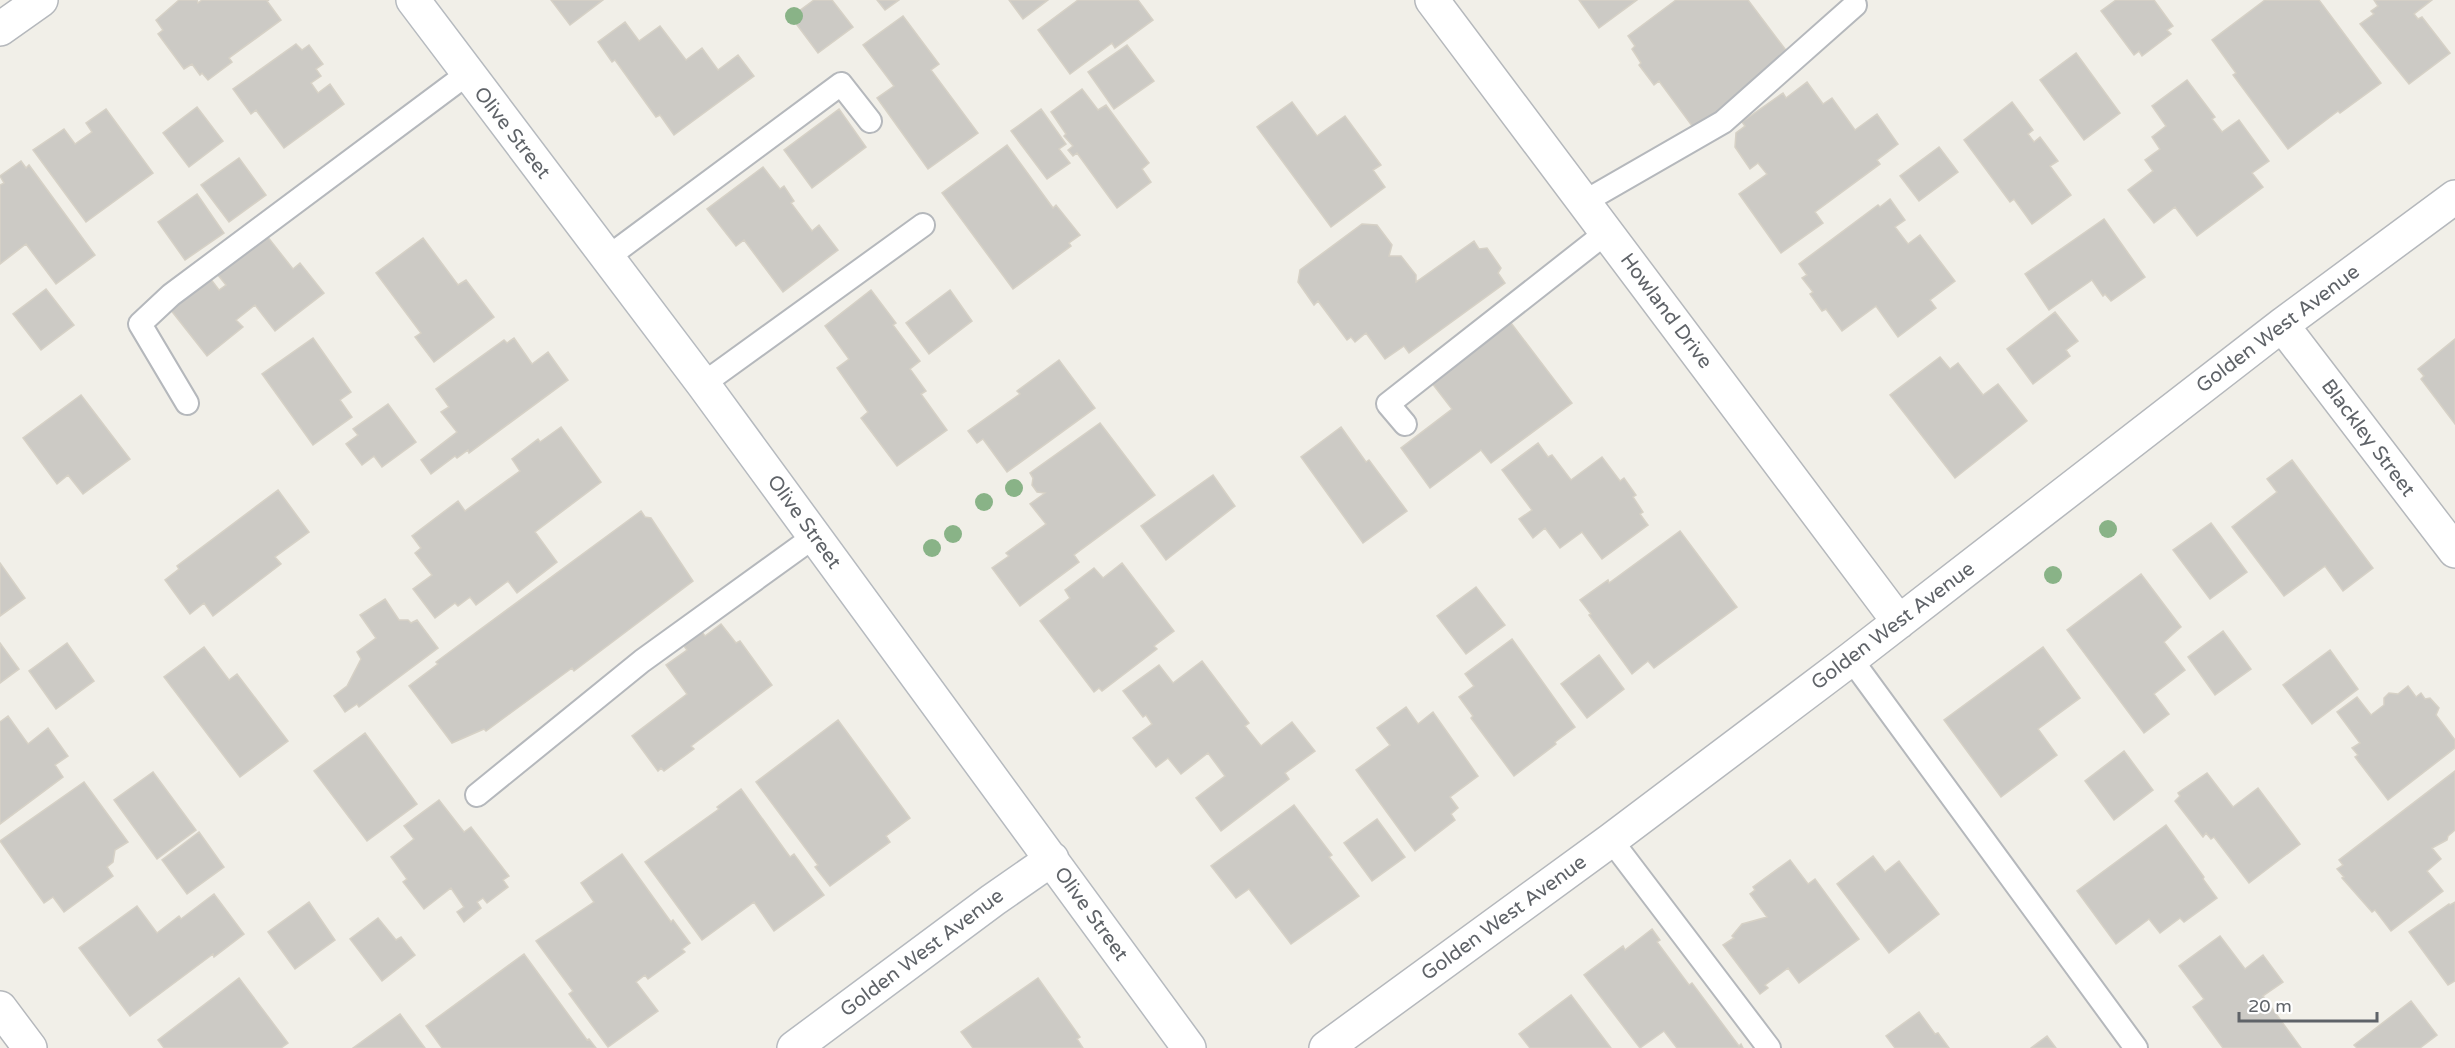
<svg xmlns="http://www.w3.org/2000/svg" width="2455" height="1048" font-family="'Varela Round',sans-serif">
	<style>
		.building { fill: #cccac5; stroke: #d6d1c6; stroke-width: 1.5 }
		.lines { fill: none; stroke-linecap: round; stroke-linejoin: round }
		.lane-casing { stroke: #b5b8bc; stroke-width: 26 }
		.street-casing { stroke: #b5b8bc; stroke-width: 36 }
		.secondary-casing { stroke: #b6babf; stroke-width: 36 }
		.lane { stroke: #fff; stroke-width: 22 }
		.street { stroke: #fff; stroke-width: 33 }
		.secondary { stroke: #fff; stroke-width: 33 }
		.tree { fill: #89b387 }
		.labels { text-anchor: middle; dominant-baseline: central; stroke-width: 4.5; stroke-linejoin: round; paint-order: stroke }
		.street-label { font-size: 20px; fill: #5f6368; stroke: #fff }
	</style>
	<rect width="100%" height="100%" fill="#f1efe8"/>
	<path class="building" d="M 179,0 L 197,0 L 198,3 L 202,0 L 269,0 L 267,1 L 281,20 L 229,58 L 232,62 L 208,80 L 202,73 L 200,75 L 192,64 L 184,69 L 158,34 L 163,30 L 156,20 Z
		M 551,0 L 603,0 L 570,25 Z
		M 814,0 L 832,0 L 853,27 L 818,53 L 791,17 Z
		M 877,0 L 899,0 L 885,10 Z
		M 1009,0 L 1048,0 L 1023,19 Z
		M 1078,0 L 1138,0 L 1153,20 L 1115,48 L 1112,43 L 1070,74 L 1038,30 Z
		M 1579,0 L 1637,0 L 1599,28 Z
		M 1676,0 L 1748,0 L 1788,53 L 1698,134 L 1659,81 L 1654,85 L 1639,65 L 1641,63 L 1632,49 L 1635,46 L 1628,36 Z
		M 2116,0 L 2154,0 L 2173,26 L 2167,30 L 2171,34 L 2142,56 L 2139,51 L 2134,55 L 2101,11 Z
		M 2265,0 L 2319,0 L 2381,83 L 2340,113 L 2338,111 L 2288,149 L 2233,75 L 2236,73 L 2212,40 Z
		M 2374,0 L 2432,0 L 2414,14 L 2418,19 L 2422,17 L 2450,53 L 2409,84 L 2360,24 L 2374,14 L 2371,11 L 2378,6 Z
		M 903,16 L 939,64 L 931,70 L 978,133 L 928,169 L 877,98 L 894,86 L 863,45 Z
		M 625,22 L 639,41 L 660,26 L 686,60 L 702,48 L 718,70 L 738,55 L 754,76 L 674,135 L 660,115 L 656,117 L 615,60 L 612,62 L 598,42 Z
		M 296,44 L 302,50 L 309,45 L 323,64 L 316,69 L 321,76 L 311,83 L 318,93 L 330,84 L 344,104 L 284,148 L 256,110 L 251,114 L 233,89 Z
		M 1127,45 L 1154,81 L 1114,109 L 1088,72 Z
		M 2076,53 L 2120,113 L 2084,140 L 2040,80 Z
		M 2187,80 L 2215,117 L 2212,119 L 2222,132 L 2239,120 L 2269,161 L 2252,173 L 2263,187 L 2197,236 L 2175,207 L 2154,223 L 2128,190 L 2153,171 L 2145,160 L 2160,149 L 2152,137 L 2166,126 L 2152,106 Z
		M 1807,82 L 1823,104 L 1832,98 L 1855,130 L 1877,114 L 1898,144 L 1877,160 L 1880,164 L 1815,212 L 1823,223 L 1781,253 L 1739,194 L 1767,174 L 1758,163 L 1750,169 L 1735,147 L 1736,133 L 1745,126 L 1742,122 L 1783,93 L 1786,98 Z
		M 1082,89 L 1098,110 L 1106,105 L 1149,163 L 1142,169 L 1151,182 L 1117,208 L 1077,153 L 1073,156 L 1068,150 L 1073,146 L 1064,136 L 1066,134 L 1051,112 Z
		M 1292,102 L 1317,136 L 1345,116 L 1381,165 L 1373,170 L 1385,187 L 1331,227 L 1257,127 Z
		M 2012,102 L 2033,130 L 2028,134 L 2034,142 L 2040,137 L 2058,161 L 2050,166 L 2071,195 L 2032,224 L 2014,199 L 2010,202 L 1964,140 Z
		M 197,107 L 223,141 L 189,167 L 163,133 Z
		M 106,109 L 153,173 L 86,222 L 33,150 L 64,129 L 75,144 L 92,132 L 86,123 Z
		M 839,109 L 866,147 L 812,188 L 784,150 Z
		M 1041,109 L 1066,144 L 1059,149 L 1070,163 L 1047,179 L 1011,131 Z
		M 1007,145 L 1053,208 L 1056,205 L 1080,235 L 1069,243 L 1071,246 L 1013,289 L 942,193 Z
		M 1939,147 L 1958,172 L 1919,201 L 1900,176 Z
		M 239,158 L 266,195 L 229,222 L 201,185 Z
		M 21,161 L 26,168 L 29,165 L 95,255 L 56,284 L 26,244 L 0,264 L 0,185 L 4,183 L 0,176 Z
		M 763,167 L 780,189 L 784,186 L 794,201 L 791,203 L 812,231 L 819,225 L 838,250 L 783,292 L 744,240 L 736,246 L 707,209 Z
		M 197,194 L 224,233 L 185,260 L 158,222 Z
		M 1890,199 L 1905,220 L 1895,227 L 1908,244 L 1920,235 L 1955,281 L 1930,300 L 1936,308 L 1898,337 L 1876,306 L 1842,331 L 1826,309 L 1822,311 L 1810,294 L 1813,292 L 1802,278 L 1807,275 L 1799,264 L 1878,205 L 1880,207 Z
		M 2104,219 L 2145,277 L 2111,301 L 2105,294 L 2103,296 L 2092,280 L 2049,310 L 2025,274 Z
		M 1362,224 L 1377,225 L 1392,245 L 1389,256 L 1401,256 L 1416,275 L 1416,282 L 1474,241 L 1479,249 L 1487,248 L 1501,268 L 1498,273 L 1505,283 L 1409,353 L 1404,346 L 1385,359 L 1366,333 L 1355,342 L 1351,337 L 1347,340 L 1318,301 L 1314,305 L 1298,282 L 1300,270 Z
		M 263,231 L 293,269 L 300,263 L 324,293 L 275,331 L 255,305 L 236,320 L 243,327 L 207,356 L 170,309 L 207,274 L 219,290 L 226,285 L 214,270 Z
		M 423,238 L 458,285 L 466,280 L 494,317 L 434,362 L 415,337 L 421,333 L 376,273 Z
		M 46,289 L 74,325 L 41,350 L 13,314 Z
		M 871,290 L 896,323 L 893,325 L 920,361 L 910,369 L 926,391 L 921,394 L 947,430 L 897,466 L 861,418 L 868,412 L 837,368 L 849,359 L 825,326 Z
		M 950,290 L 972,321 L 929,354 L 906,323 Z
		M 2055,312 L 2078,341 L 2066,350 L 2070,356 L 2033,384 L 2007,349 Z
		M 1511,323 L 1572,403 L 1491,463 L 1481,450 L 1430,488 L 1401,448 L 1452,409 L 1431,382 Z
		M 313,338 L 351,392 L 340,400 L 352,417 L 313,445 L 262,374 Z
		M 514,338 L 532,364 L 548,352 L 568,380 L 469,453 L 468,450 L 457,458 L 455,456 L 431,474 L 421,460 L 457,432 L 441,412 L 449,407 L 436,389 L 504,340 L 507,343 Z
		M 2455,339 L 2455,424 L 2421,379 L 2424,376 L 2418,369 Z
		M 1940,357 L 1950,369 L 1958,363 L 1983,395 L 1998,384 L 2027,421 L 1955,478 L 1890,395 Z
		M 1059,360 L 1095,408 L 1007,472 L 983,439 L 977,443 L 968,431 L 1020,394 L 1017,391 Z
		M 81,395 L 130,459 L 83,494 L 68,475 L 57,484 L 23,438 Z
		M 388,404 L 416,442 L 382,467 L 374,456 L 362,465 L 346,444 L 358,435 L 353,429 Z
		M 1100,423 L 1155,495 L 1074,555 L 1079,562 L 1020,606 L 992,568 L 1009,556 L 1006,553 L 1046,524 L 1030,504 L 1045,493 L 1037,492 L 1032,485 L 1033,478 L 1030,473 Z
		M 561,427 L 601,482 L 535,532 L 557,562 L 517,593 L 508,581 L 476,605 L 470,597 L 458,606 L 455,603 L 435,618 L 413,589 L 432,575 L 415,553 L 421,548 L 412,536 L 458,501 L 465,511 L 520,471 L 512,459 L 538,439 L 540,442 Z
		M 1341,427 L 1366,462 L 1369,460 L 1407,511 L 1363,543 L 1301,457 Z
		M 1538,443 L 1548,457 L 1552,455 L 1571,480 L 1602,457 L 1620,481 L 1624,478 L 1636,495 L 1633,497 L 1643,512 L 1640,514 L 1648,525 L 1602,559 L 1582,532 L 1560,548 L 1545,528 L 1533,538 L 1519,519 L 1532,510 L 1502,470 Z
		M 2292,460 L 2373,568 L 2343,591 L 2325,566 L 2284,596 L 2232,527 L 2277,492 L 2267,479 Z
		M 1213,475 L 1235,506 L 1166,560 L 1141,526 Z
		M 278,490 L 309,532 L 275,557 L 281,564 L 213,616 L 204,603 L 190,614 L 165,580 L 179,569 L 177,566 Z
		M 641,511 L 645,517 L 651,518 L 693,581 L 574,671 L 572,668 L 486,731 L 484,729 L 452,743 L 409,686 L 438,664 L 436,662 Z
		M 2211,523 L 2247,572 L 2210,599 L 2173,550 Z
		M 1680,531 L 1737,607 L 1654,668 L 1648,661 L 1632,674 L 1589,615 L 1591,614 L 1580,600 L 1608,580 L 1609,583 Z
		M 0,563 L 25,598 L 0,616 Z
		M 1122,563 L 1174,631 L 1154,646 L 1157,649 L 1102,691 L 1099,688 L 1094,692 L 1040,621 L 1070,598 L 1065,590 L 1094,568 L 1103,578 Z
		M 2141,574 L 2181,627 L 2164,642 L 2185,670 L 2154,694 L 2169,714 L 2144,733 L 2067,630 Z
		M 1476,587 L 1505,625 L 1466,654 L 1437,616 Z
		M 385,599 L 399,620 L 408,620 L 411,623 L 417,620 L 438,648 L 359,707 L 357,704 L 345,712 L 334,696 L 347,686 L 361,659 L 357,652 L 376,638 L 360,615 Z
		M 721,624 L 736,643 L 740,641 L 772,685 L 691,746 L 694,749 L 664,771 L 661,768 L 658,771 L 632,736 L 687,694 L 666,665 L 687,650 L 681,642 L 699,628 L 705,636 Z
		M 2223,631 L 2251,669 L 2215,695 L 2188,657 Z
		M 1512,639 L 1575,727 L 1555,742 L 1556,744 L 1514,776 L 1471,718 L 1473,716 L 1459,697 L 1474,686 L 1465,674 Z
		M 0,643 L 19,669 L 0,683 Z
		M 67,643 L 94,681 L 56,709 L 29,671 Z
		M 204,647 L 229,680 L 237,674 L 288,741 L 240,777 L 164,677 Z
		M 2043,647 L 2080,698 L 2038,729 L 2057,755 L 2001,797 L 1944,720 Z
		M 2330,650 L 2358,689 L 2312,724 L 2283,685 Z
		M 1599,655 L 1624,689 L 1587,718 L 1561,684 Z
		M 1202,661 L 1249,723 L 1245,726 L 1261,746 L 1292,722 L 1315,751 L 1285,773 L 1289,779 L 1221,831 L 1196,798 L 1225,776 L 1208,753 L 1181,774 L 1168,758 L 1156,767 L 1133,738 L 1152,724 L 1146,715 L 1143,717 L 1123,691 L 1159,665 L 1173,683 Z
		M 2408,686 L 2416,697 L 2421,693 L 2425,699 L 2430,698 L 2439,708 L 2436,715 L 2455,740 L 2455,748 L 2388,800 L 2355,757 L 2358,755 L 2352,748 L 2360,743 L 2337,712 L 2357,697 L 2371,715 L 2384,705 L 2384,698 L 2389,693 L 2398,694 Z
		M 1406,707 L 1418,724 L 1433,712 L 1478,776 L 1450,797 L 1458,808 L 1451,814 L 1455,820 L 1415,851 L 1356,770 L 1390,745 L 1377,728 Z
		M 8,716 L 28,744 L 48,728 L 68,756 L 55,765 L 63,777 L 0,824 L 0,722 Z
		M 838,720 L 910,818 L 886,836 L 890,842 L 830,886 L 815,867 L 818,865 L 756,782 Z
		M 365,733 L 417,804 L 367,841 L 314,771 Z
		M 2124,751 L 2153,790 L 2114,820 L 2085,781 Z
		M 2455,771 L 2455,830 L 2448,836 L 2447,840 L 2432,848 L 2441,859 L 2427,871 L 2443,891 L 2391,931 L 2375,910 L 2372,912 L 2342,878 L 2344,877 L 2337,869 L 2343,865 L 2339,860 Z
		M 153,772 L 196,830 L 157,859 L 114,800 Z
		M 2207,773 L 2233,807 L 2258,788 L 2300,844 L 2249,883 L 2214,837 L 2211,839 L 2206,833 L 2203,837 L 2175,801 L 2180,796 L 2178,793 Z
		M 84,782 L 128,842 L 115,850 L 113,862 L 107,867 L 113,876 L 64,912 L 53,897 L 44,903 L 0,841 Z
		M 741,789 L 790,857 L 794,854 L 824,895 L 774,931 L 754,902 L 702,940 L 645,862 L 719,809 L 717,807 Z
		M 439,800 L 464,832 L 471,827 L 509,876 L 503,880 L 508,887 L 487,903 L 483,898 L 477,902 L 481,908 L 464,922 L 457,912 L 464,907 L 451,888 L 424,909 L 403,882 L 407,879 L 391,857 L 414,839 L 404,826 Z
		M 1294,805 L 1332,855 L 1329,857 L 1359,896 L 1291,944 L 1249,889 L 1236,898 L 1211,866 Z
		M 1377,819 L 1405,857 L 1372,881 L 1344,843 Z
		M 2166,825 L 2204,877 L 2203,879 L 2217,898 L 2184,922 L 2180,918 L 2160,933 L 2149,919 L 2116,944 L 2077,891 Z
		M 199,832 L 224,867 L 187,894 L 162,860 Z
		M 622,854 L 671,922 L 673,920 L 690,943 L 682,949 L 685,952 L 648,979 L 645,975 L 636,982 L 658,1011 L 608,1047 L 569,994 L 573,991 L 536,941 L 594,902 L 581,883 Z
		M 1873,856 L 1885,872 L 1899,861 L 1939,914 L 1889,953 L 1837,884 Z
		M 1790,860 L 1808,884 L 1815,879 L 1859,939 L 1799,983 L 1788,968 L 1765,985 L 1768,988 L 1760,994 L 1723,945 L 1734,938 L 1732,936 L 1742,924 L 1767,917 L 1750,894 L 1755,890 L 1753,887 Z
		M 214,894 L 244,934 L 214,957 L 213,954 L 130,1016 L 79,948 L 137,906 L 157,933 L 179,916 L 181,919 Z
		M 309,902 L 335,940 L 295,969 L 268,932 Z
		M 2455,902 L 2455,981 L 2448,985 L 2409,932 L 2449,904 L 2450,905 Z
		M 378,918 L 396,940 L 401,937 L 415,955 L 382,981 L 350,939 Z
		M 1652,929 L 1660,940 L 1657,942 L 1689,985 L 1692,983 L 1739,1046 L 1741,1044 L 1743,1048 L 1677,1048 L 1664,1031 L 1640,1048 L 1584,975 L 1623,946 L 1625,950 Z
		M 2220,936 L 2245,969 L 2263,955 L 2283,982 L 2263,996 L 2301,1048 L 2223,1048 L 2193,1007 L 2204,999 L 2179,966 Z
		M 524,954 L 587,1040 L 589,1039 L 596,1048 L 442,1048 L 426,1026 Z
		M 239,978 L 288,1043 L 281,1048 L 164,1048 L 158,1040 Z
		M 1038,978 L 1080,1037 L 1077,1039 L 1083,1048 L 973,1048 L 961,1032 Z
		M 1571,995 L 1611,1048 L 1530,1048 L 1519,1034 Z
		M 2411,1001 L 2437,1035 L 2420,1048 L 2357,1048 L 2354,1045 Z
		M 1919,1012 L 1935,1034 L 1938,1033 L 1949,1048 L 1895,1048 L 1886,1036 Z
		M 400,1014 L 425,1048 L 353,1048 Z
		M 2047,1036 L 2056,1048 L 2031,1048 Z"/>
	<g class="lines">
		<defs>
			<path id="lane" d="M 1584,202 L 1723,122 L 1855,5
				M 608,257 L 841,84 L 870,121
				M 703,384 L 923,225
				M 187,403 L 140,324 L 171,295 L 467,74
				M 1405,424 L 1388,404 L 1607,232
				M 1851,659 L 2136,1048
				M 477,795 L 642,661 L 815,536
				M 1611,840 L 1769,1048"/>
			<path id="street" d="M 1432,0 L 1899,622
				M 0,29 L 41,0
				M 2282,325 L 2455,551
				M 0,1008 L 30,1048
				M 1326,1048 L 1611,840 L 1851,659 L 2282,325 L 2455,197"/>
			<path id="secondary" d="M 413,0 L 703,384 L 1189,1048
				M 794,1048 L 993,900 L 1052,859"/>
		</defs>
		<use href="#lane" class="lane-casing"/>
		<use href="#street" class="street-casing"/>
		<use href="#secondary" class="secondary-casing"/>
		<use href="#lane" class="lane"/>
		<use href="#street" class="street"/>
		<use href="#secondary" class="secondary"/>
	</g>
	<g class="tree">
		<circle cx="794" cy="16" r="9"/>
		<circle cx="1014" cy="488" r="9"/>
		<circle cx="984" cy="502" r="9"/>
		<circle cx="2108" cy="529" r="9"/>
		<circle cx="953" cy="534" r="9"/>
		<circle cx="932" cy="548" r="9"/>
		<circle cx="2053" cy="575" r="9"/>
	</g>
	<g class="labels">
		<g class="street-label">
			<text transform="translate(512 133) rotate(52)">Olive Street</text>
			<text transform="translate(1666 311) rotate(53)">Howland Drive</text>
			<text transform="translate(2278 329) rotate(-37)">Golden West Avenue</text>
			<text transform="translate(2368 438) rotate(53)">Blackley Street</text>
			<text transform="translate(804 522) rotate(54)">Olive Street</text>
			<text transform="translate(1893 626) rotate(-37)">Golden West Avenue</text>
			<text transform="translate(1091 914) rotate(54)">Olive Street</text>
			<text transform="translate(1504 918) rotate(-36)">Golden West Avenue</text>
			<text transform="translate(922 953) rotate(-37)">Golden West Avenue</text>
		</g>
	</g>
	<path d="M2239 1012v9h138v-9" fill="none" stroke="#5f6368" stroke-width="3"/>
	<text x="2248" y="1012" font-size="18" fill="#5f6368" stroke="#ffffff" stroke-width="4.5" paint-order="stroke">20 m</text>
</svg>
